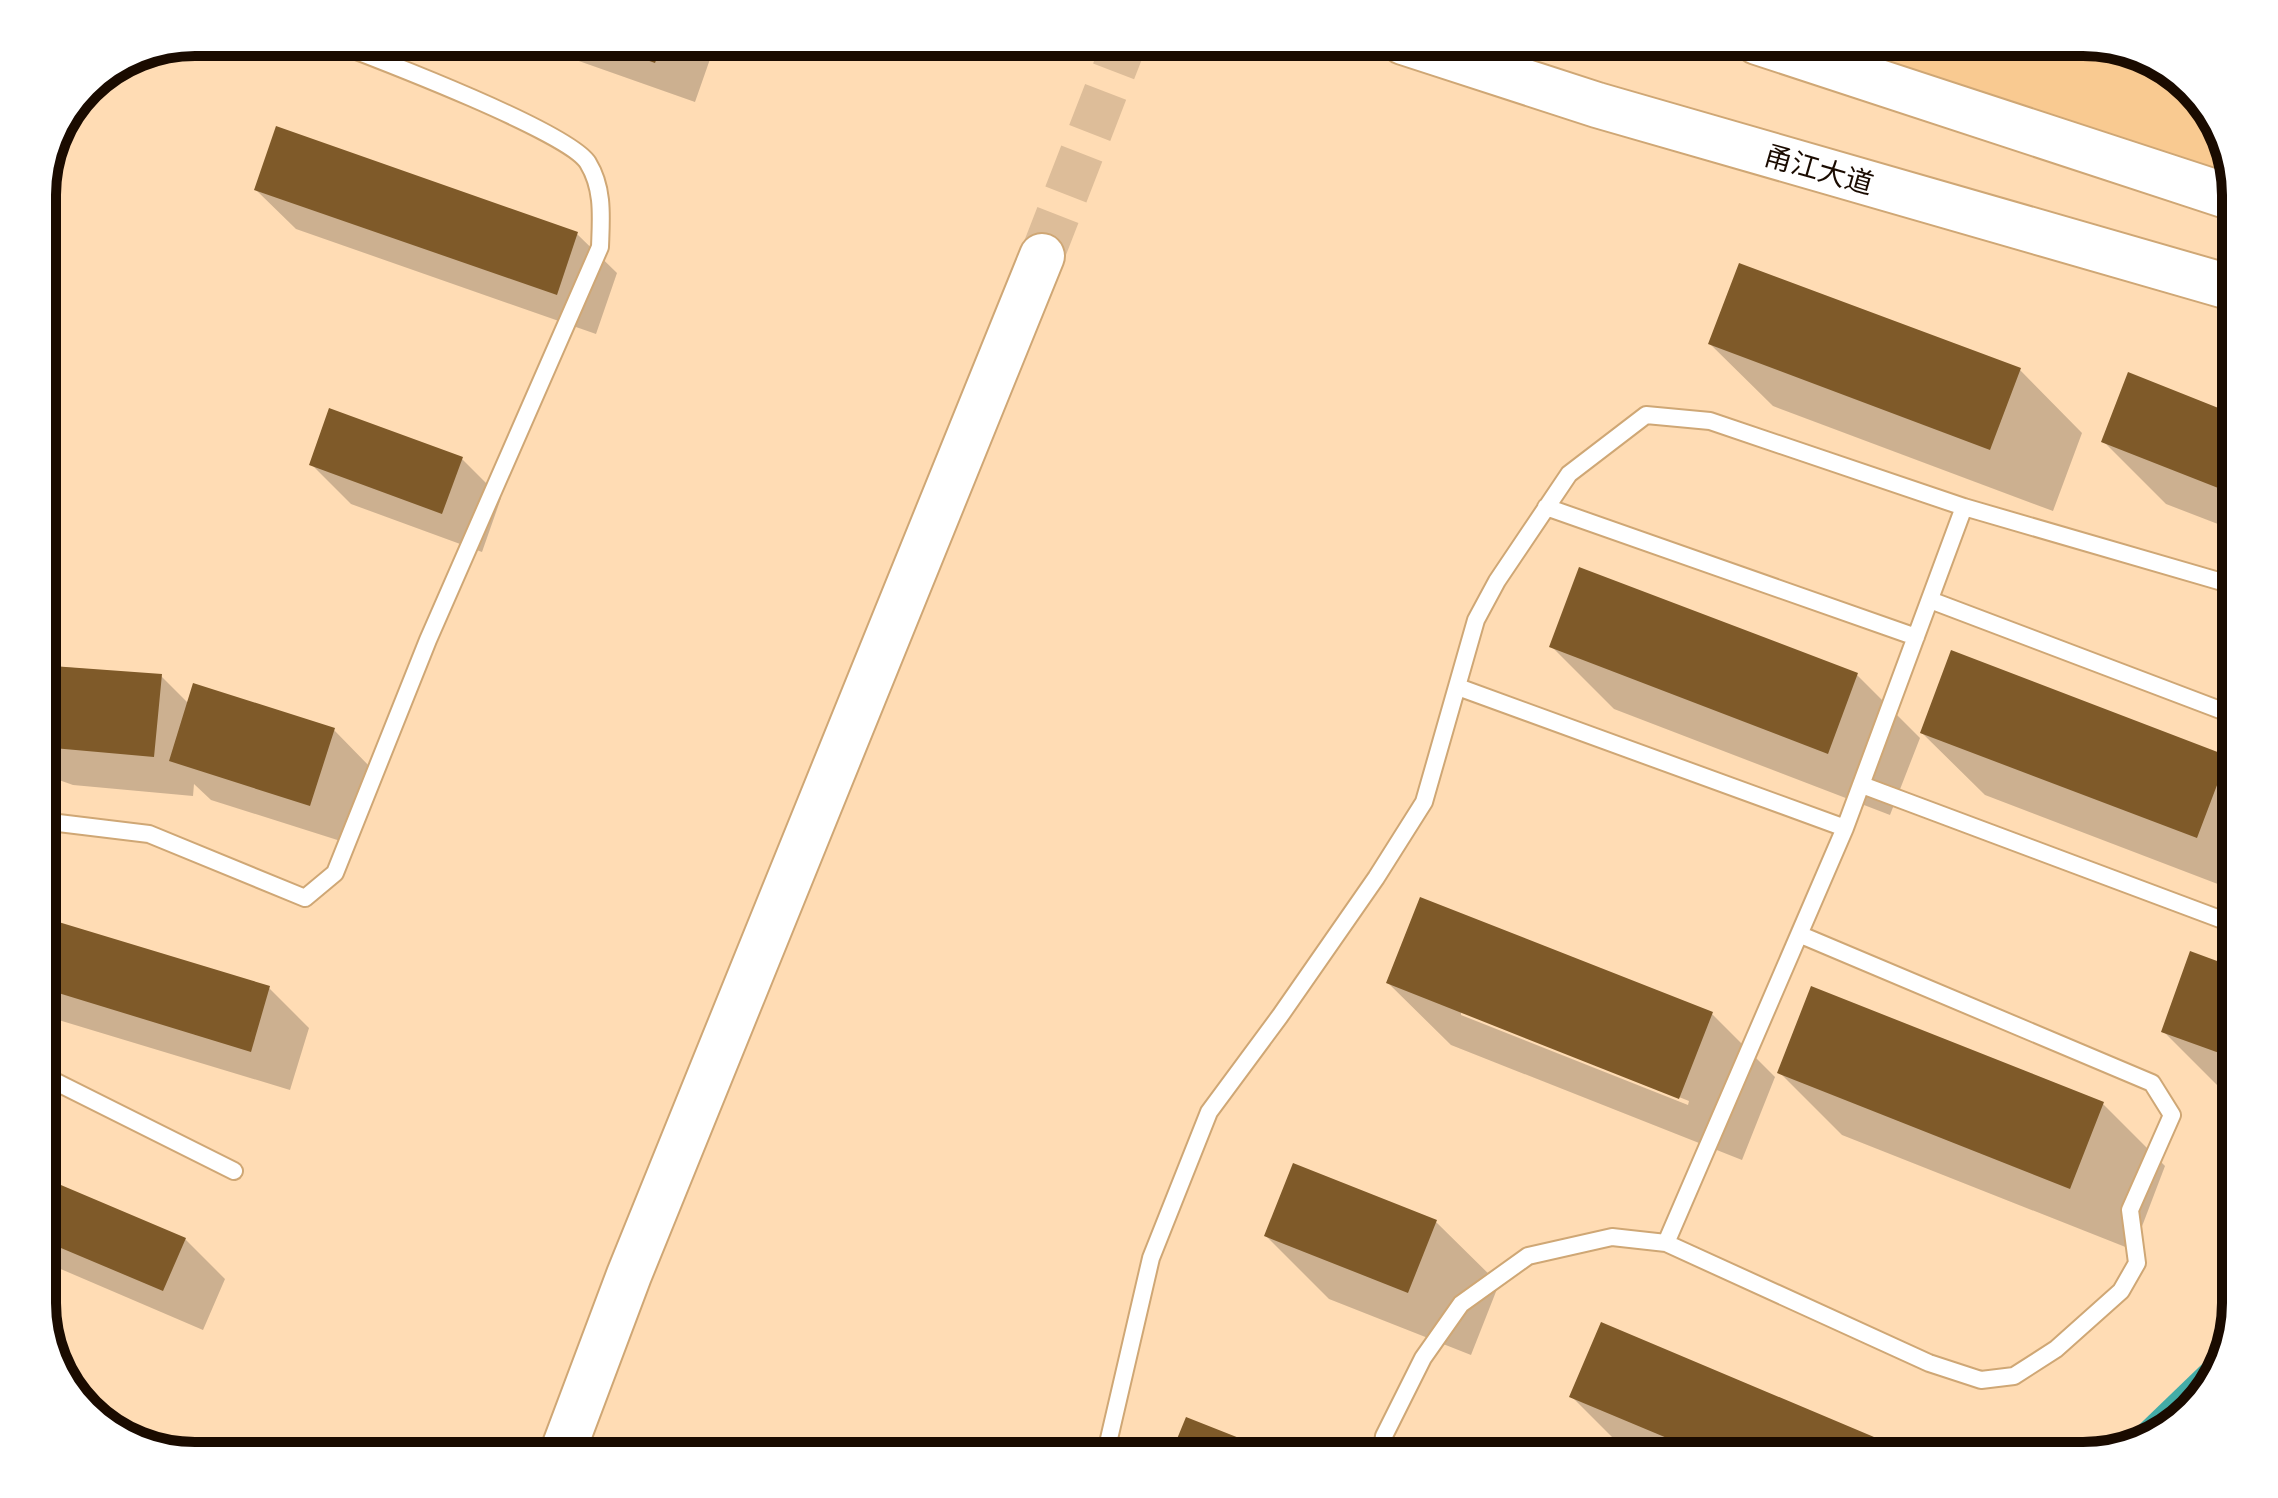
<svg xmlns="http://www.w3.org/2000/svg" width="2278" height="1498" font-family="'PT Sans','Noto Sans SC',sans-serif">
	<style>
		.green { fill: #f9ca91 }
		.water { fill: #43aca7 }
		.shadow { fill: #0003; fill-rule: evenodd }
		.building { fill: #7f5a29 }
		.lines { fill: none; stroke-linecap: round; stroke-linejoin: round }
		.trunk-tunnel { stroke: #ddbd99; stroke-width: 44; stroke-dasharray: 44 22; stroke-linecap: butt }
		.service-casing { stroke: #cfa775; stroke-width: 20 }
		.secondary-casing { stroke: #cfa775; stroke-width: 48 }
		.trunk-casing { stroke: #cfa775; stroke-width: 48 }
		.service { stroke: #fff; stroke-width: 16 }
		.secondary { stroke: #fff; stroke-width: 44 }
		.trunk { stroke: #fff; stroke-width: 44 }
		.labels { text-anchor: middle; dominant-baseline: central; stroke-width: 8; stroke-linejoin: round; paint-order: stroke }
		.street-label { font-size: 28px; fill: #1a0b00; stroke: #fff }
		.rim { fill: none; stroke: #1a0b00; stroke-width: 10 }
	</style>
	<rect width="100%" height="100%" fill="#ffdcb4"/>
	<path class="green" d="M 1822,42 L 2083,42 L 2168,67 L 2216,119 L 2230,173 Z"/>
	<path class="water" d="M 2225,1342 L 2211,1388 L 2159,1436 L 2115,1448 Z"/>
	<path class="shadow" d="M 558,42 L 716,42 L 695,102 L 576,60 Z
		M 256,190 L 577,234 L 617,273 L 596,334 L 296,229 Z
		M 1710,344 L 2020,370 L 2082,433 L 2053,511 L 1773,406 Z
		M 2236,417 L 2236,531 L 2166,504 L 2103,441 Z
		M 462,459 L 501,498 L 482,552 L 351,504 L 311,464 Z
		M 1580,569 L 1857,675 L 1920,738 L 1890,815 L 1614,709 L 1551,646 Z
		M 42,665 L 161,676 L 189,704 L 334,730 L 373,770 L 350,844 L 211,800 L 194,784 L 193,796 L 73,785 L 42,774 Z
		M 1922,733 L 2227,758 L 2236,767 L 2236,891 L 1985,795 Z
		M 42,919 L 269,988 L 309,1028 L 290,1090 L 42,1015 Z
		M 2236,970 L 2236,1097 L 2226,1094 L 2163,1031 Z
		M 1388,983 L 1712,1014 L 1775,1077 L 1742,1160 L 1451,1045 ZM 1461,1011 L 1689,1101 L 1688,1105 L 1461,1015 Z
		M 1780,1073 L 2103,1104 L 2165,1166 L 2133,1250 L 1842,1135 Z
		M 42,1179 L 185,1239 L 225,1279 L 203,1330 L 42,1261 Z
		M 1436,1222 L 1499,1284 L 1471,1355 L 1329,1299 L 1266,1236 Z
		M 1572,1397 L 1873,1439 L 1890,1456 L 1631,1456 Z
		M 103,1423 L 111,1426 L 117,1433 L 110,1431 Z"/>
	<path class="building" d="M 596,42 L 663,42 L 655,63 Z
		M 276,126 L 578,232 L 557,295 L 254,190 Z
		M 1739,263 L 2021,368 L 1990,450 L 1708,344 Z
		M 2128,372 L 2236,415 L 2236,495 L 2101,442 Z
		M 329,408 L 463,457 L 442,514 L 309,465 Z
		M 1579,567 L 1858,673 L 1828,754 L 1549,647 Z
		M 1951,650 L 2228,756 L 2197,838 L 1920,733 Z
		M 42,663 L 52,666 L 162,674 L 154,757 L 42,747 Z
		M 193,683 L 335,728 L 310,806 L 169,761 Z
		M 1420,897 L 1713,1012 L 1679,1099 L 1386,983 Z
		M 42,917 L 270,986 L 251,1052 L 42,988 Z
		M 2190,951 L 2236,968 L 2236,1059 L 2161,1032 Z
		M 1811,986 L 2104,1102 L 2070,1189 L 1777,1073 Z
		M 1293,1163 L 1437,1220 L 1408,1293 L 1264,1236 Z
		M 42,1177 L 186,1238 L 163,1291 L 42,1240 Z
		M 1601,1322 L 1874,1437 L 1866,1456 L 1710,1456 L 1569,1397 Z
		M 1186,1417 L 1285,1456 L 1170,1456 Z"/>
	<g class="lines">
		<path class="trunk-tunnel" d="M 1042,256 L 1125,42"/>
		<defs>
			<path id="service" d="M 1546,507 L 1916,637
				M 1930,600 L 2236,716
				M 1458,687 L 1845,828
				M 1862,785 L 2236,925
				M 42,821 L 149,834 L 305,898 L 335,873 L 428,640 L 600,247 C 601,218 604,189 588,163 C 570,132 375,58 333,42
				M 42,1075 L 234,1171
				M 1666,1243 L 1845,828 L 1964,507
				M 1105,1456 L 1151,1258 L 1209,1112 L 1280,1016 L 1376,878 L 1424,802 L 1476,620 L 1497,581 L 1569,474 L 1646,415 L 1710,421 L 1964,507 L 2236,586
				M 1381,1456 L 1384,1436 L 1423,1358 L 1461,1304 L 1528,1256 L 1612,1237 L 1666,1243 L 1929,1363 L 1981,1380 L 2014,1376 L 2056,1349 L 2121,1291 L 2137,1263 L 2130,1210 L 2172,1115 L 2152,1083 L 1801,935"/>
			<path id="secondary" d="M 1403,42 L 1597,105 L 2236,289
				M 1757,42 L 2236,199"/>
			<path id="trunk" d="M 561,1456 L 629,1275 L 1042,256"/>
		</defs>
		<use href="#service" class="service-casing"/>
		<use href="#secondary" class="secondary-casing"/>
		<use href="#trunk" class="trunk-casing"/>
		<use href="#service" class="service"/>
		<use href="#secondary" class="secondary"/>
		<use href="#trunk" class="trunk"/>
	</g>
	<g class="labels">
		<g class="street-label">
			<text transform="translate(1819 169) rotate(16)">甬江大道</text>
		</g>
	</g>
	<path d="M0 0H2278V1498H0ZM195 56H2083A139 139 0 0 1 2222 195V1303A139 139 0 0 1 2083 1442H195A139 139 0 0 1 56 1303V195A139 139 0 0 1 195 56Z" fill="#fff" fill-rule="evenodd"/>
	<path class="rim" d="M195 56H2083A139 139 0 0 1 2222 195V1303A139 139 0 0 1 2083 1442H195A139 139 0 0 1 56 1303V195A139 139 0 0 1 195 56Z"/>
</svg>
